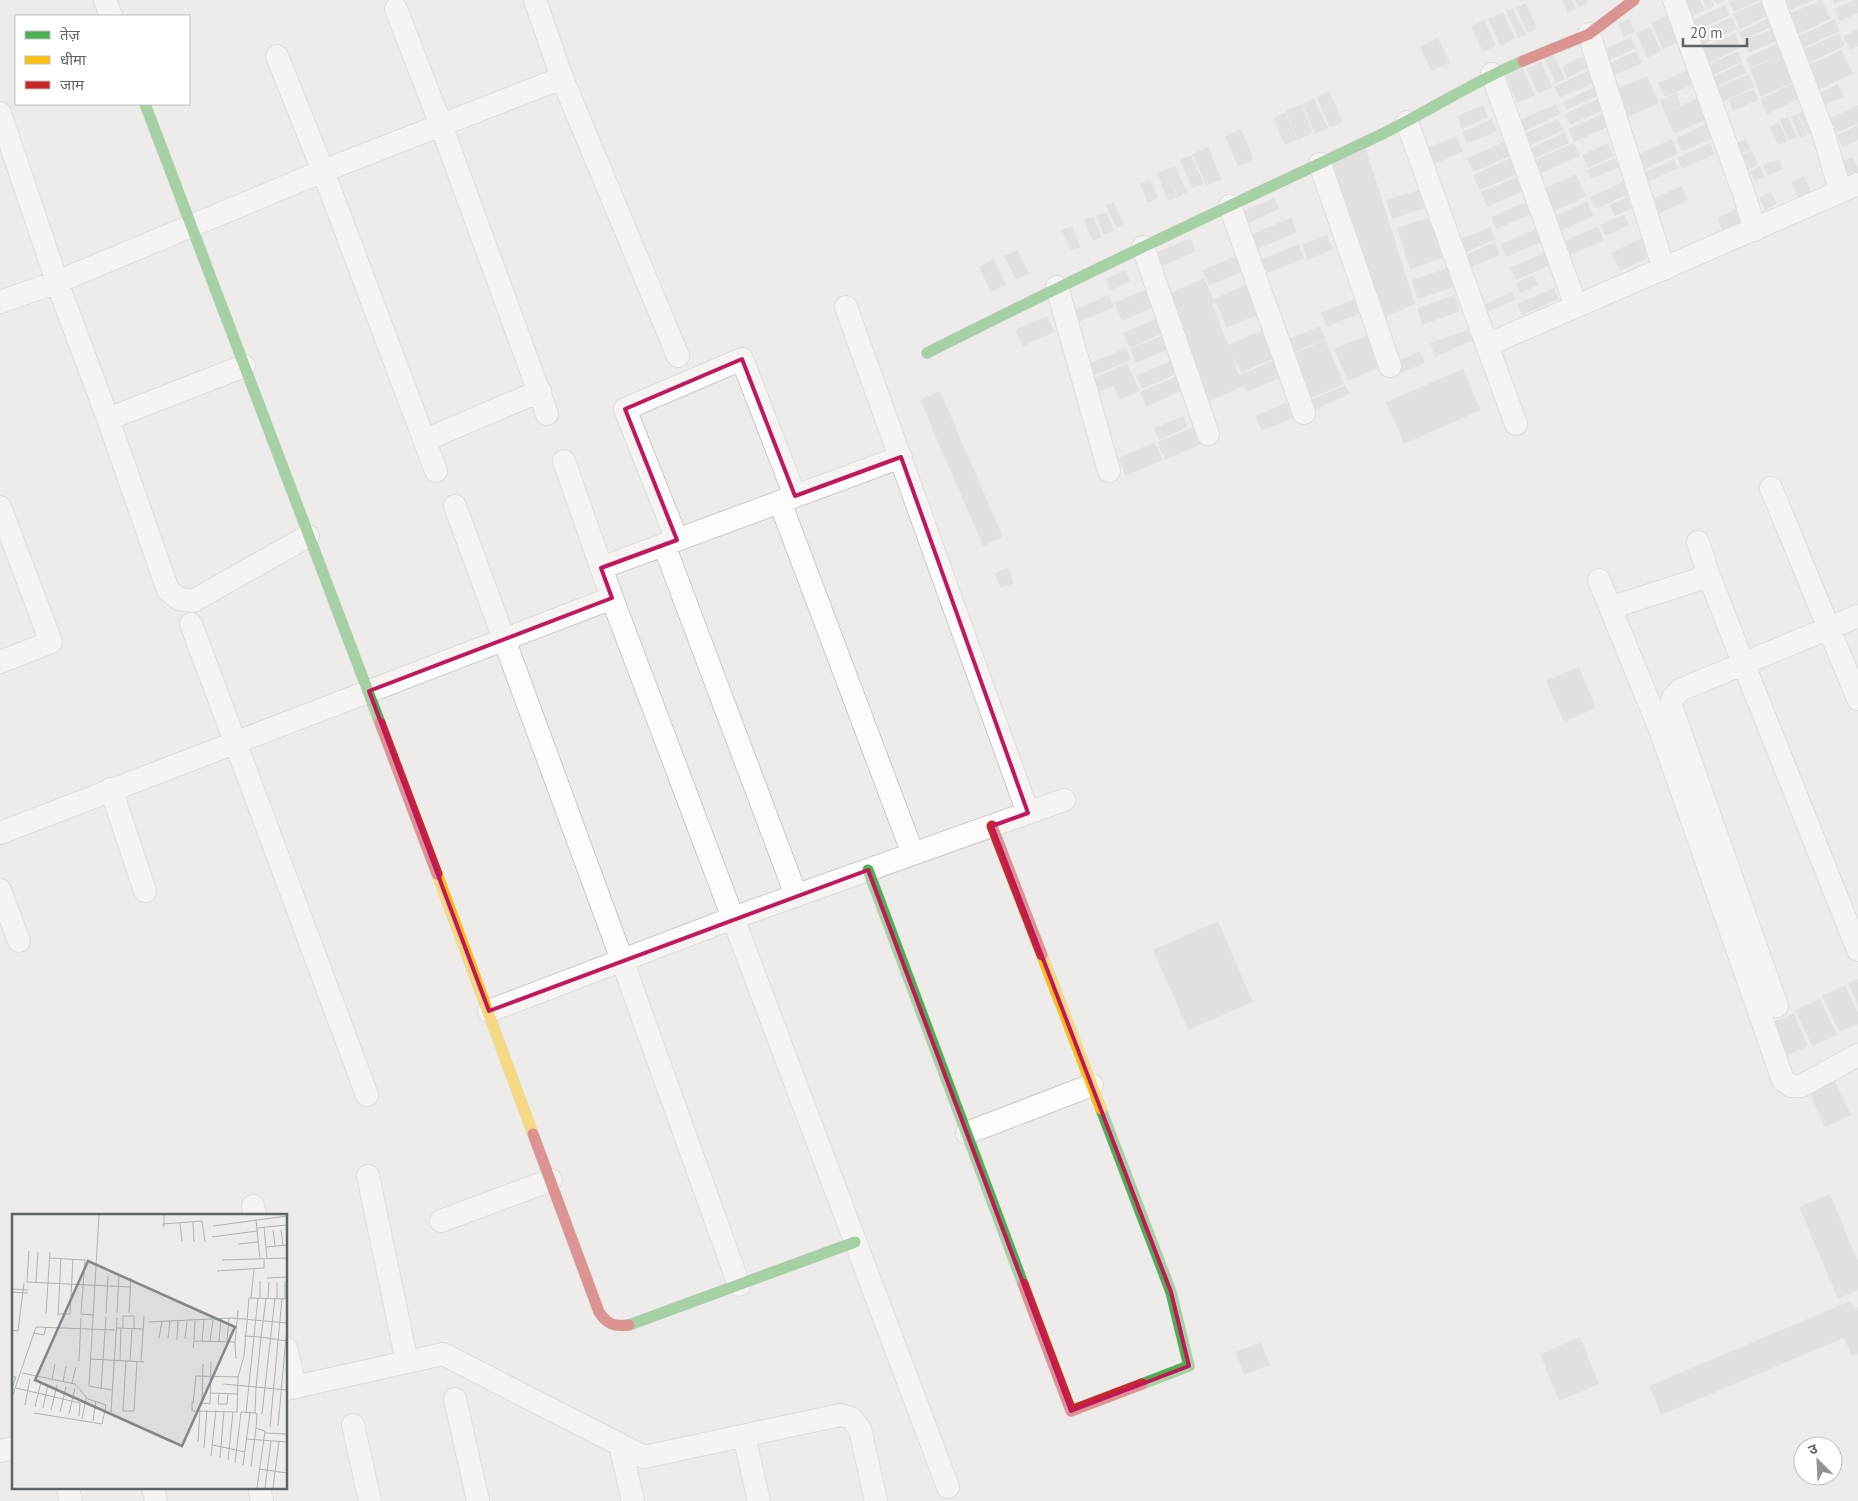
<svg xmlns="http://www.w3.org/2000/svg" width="1858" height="1501" font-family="'PT Sans','Noto Sans Devanagari',sans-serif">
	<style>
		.building { fill: #d5d3d3 }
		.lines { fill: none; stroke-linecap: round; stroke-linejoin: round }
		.street-casing { stroke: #cbcaca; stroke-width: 24 }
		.fast-casing { stroke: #c8c9c9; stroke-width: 12 }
		.slow-casing { stroke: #c8c9c9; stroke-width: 12 }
		.jam-casing { stroke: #c8c9c9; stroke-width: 12 }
		.street { stroke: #fcfcfc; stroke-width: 22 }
		.fast { stroke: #4caf50; stroke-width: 11 }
		.slow { stroke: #ffc107; stroke-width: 11 }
		.jam { stroke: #c62828; stroke-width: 11 }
		.marked { fill: none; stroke: #c2185b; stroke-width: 4; stroke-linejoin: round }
		.inset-road { fill: none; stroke: #b1b2b2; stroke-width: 1 }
		.view { fill: #84888a; fill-opacity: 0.15; stroke: #84888a; stroke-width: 2.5 }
		.inset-edge { fill: none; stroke: #5f6467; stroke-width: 2.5 }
	</style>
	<rect width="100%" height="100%" fill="#eeecea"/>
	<path class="building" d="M 1562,0 L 1572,0 L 1576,9 L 1568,13 Z
		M 1575,0 L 1587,0 L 1588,3 L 1579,7 Z
		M 1683,0 L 1700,0 L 1705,10 L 1691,17 Z
		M 1703,0 L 1712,0 L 1714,6 L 1707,9 Z
		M 1714,0 L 1726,0 L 1717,4 Z
		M 1735,0 L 1760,0 L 1734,12 L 1729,2 Z
		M 1763,0 L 1774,13 L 1740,29 L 1733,14 Z
		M 1786,0 L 1814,0 L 1791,10 Z
		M 1821,0 L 1822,0 L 1831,19 L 1798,34 L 1789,14 Z
		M 1832,0 L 1844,0 L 1834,4 Z
		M 1855,0 L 1858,0 L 1858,13 L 1840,21 L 1834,9 Z
		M 1526,3 L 1537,29 L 1528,33 L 1516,8 Z
		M 1725,5 L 1730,15 L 1695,31 L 1690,21 Z
		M 1513,8 L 1526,35 L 1518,38 L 1506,11 Z
		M 1503,12 L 1515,38 L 1500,46 L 1488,19 Z
		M 1673,13 L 1685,39 L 1663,49 L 1651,23 Z
		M 1732,17 L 1737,29 L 1702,45 L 1697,33 Z
		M 1770,17 L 1774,26 L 1743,40 L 1739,32 Z
		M 1629,19 L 1635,32 L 1624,37 L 1618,24 Z
		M 1835,19 L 1840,31 L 1803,48 L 1798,36 Z
		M 1484,20 L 1496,46 L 1483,52 L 1471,26 Z
		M 1650,27 L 1661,51 L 1647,58 L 1636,33 Z
		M 1776,27 L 1781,39 L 1749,53 L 1743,41 Z
		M 1858,29 L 1858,46 L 1850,50 L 1844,36 Z
		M 1735,33 L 1741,48 L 1709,63 L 1702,48 Z
		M 1839,33 L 1845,46 L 1808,63 L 1802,50 Z
		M 1631,37 L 1636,48 L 1605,62 L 1600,51 Z
		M 1438,38 L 1450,63 L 1431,71 L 1420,46 Z
		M 1782,41 L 1787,52 L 1750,68 L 1746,58 Z
		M 1842,50 L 1853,74 L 1818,90 L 1806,66 Z
		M 1636,51 L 1642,63 L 1610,77 L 1605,65 Z
		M 1738,51 L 1742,62 L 1711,76 L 1707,65 Z
		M 1553,53 L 1565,79 L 1556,83 L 1544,57 Z
		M 1783,54 L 1794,82 L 1761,97 L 1750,69 Z
		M 1583,56 L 1588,68 L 1567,78 L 1562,66 Z
		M 1541,62 L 1552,87 L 1538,94 L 1526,69 Z
		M 1742,63 L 1747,73 L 1715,87 L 1711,78 Z
		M 1523,68 L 1535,95 L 1517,103 L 1506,76 Z
		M 1690,69 L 1696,83 L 1665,97 L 1658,83 Z
		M 1588,71 L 1593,83 L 1560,98 L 1554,87 Z
		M 1748,74 L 1755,87 L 1720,103 L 1714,89 Z
		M 1647,76 L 1659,103 L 1625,118 L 1613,91 Z
		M 1795,82 L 1802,98 L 1767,114 L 1760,99 Z
		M 1838,84 L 1844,97 L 1823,106 L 1817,94 Z
		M 1594,87 L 1598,96 L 1566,110 L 1563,102 Z
		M 1753,89 L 1758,100 L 1733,111 L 1728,100 Z
		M 1329,91 L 1343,122 L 1330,128 L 1316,97 Z
		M 1676,93 L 1681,105 L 1665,113 L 1660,101 Z
		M 1314,98 L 1328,128 L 1315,134 L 1302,104 Z
		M 1600,98 L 1605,109 L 1570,125 L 1565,114 Z
		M 1698,98 L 1707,119 L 1674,134 L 1665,113 Z
		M 1301,104 L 1313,133 L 1298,140 L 1285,111 Z
		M 1556,104 L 1561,114 L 1524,131 L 1520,120 Z
		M 1483,105 L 1488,117 L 1462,129 L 1457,116 Z
		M 1858,105 L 1858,123 L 1830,136 L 1824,121 Z
		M 1807,110 L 1817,131 L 1808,135 L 1798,114 Z
		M 1285,113 L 1297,140 L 1285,145 L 1273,118 Z
		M 1604,113 L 1610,126 L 1574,142 L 1568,129 Z
		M 1797,114 L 1807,135 L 1800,138 L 1791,117 Z
		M 1788,117 L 1797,137 L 1789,141 L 1780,120 Z
		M 1492,119 L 1497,131 L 1467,144 L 1462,132 Z
		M 1558,119 L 1563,130 L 1531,145 L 1526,133 Z
		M 1711,122 L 1717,136 L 1682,152 L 1676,138 Z
		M 1779,122 L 1788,141 L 1778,145 L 1770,127 Z
		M 1858,125 L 1858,140 L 1842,147 L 1837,135 Z
		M 1241,129 L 1254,160 L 1238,167 L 1225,136 Z
		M 1565,132 L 1569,143 L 1536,158 L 1531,148 Z
		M 1456,136 L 1463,151 L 1430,166 L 1423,150 Z
		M 1672,139 L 1678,154 L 1640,171 L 1633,157 Z
		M 1746,139 L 1751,149 L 1737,155 L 1733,145 Z
		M 1504,142 L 1510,156 L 1473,172 L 1467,158 Z
		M 1574,143 L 1580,156 L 1541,173 L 1535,160 Z
		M 1608,143 L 1614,156 L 1588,168 L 1582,155 Z
		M 1710,143 L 1715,154 L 1682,169 L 1677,158 Z
		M 1208,147 L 1222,179 L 1206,186 L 1192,154 Z
		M 1366,149 L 1415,304 L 1379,320 L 1332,163 Z
		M 1752,151 L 1758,165 L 1745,171 L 1738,157 Z
		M 1191,155 L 1204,184 L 1192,188 L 1180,160 Z
		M 1853,157 L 1858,168 L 1858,177 L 1849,181 L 1840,162 Z
		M 1511,158 L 1518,174 L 1480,190 L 1473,175 Z
		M 1615,158 L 1619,167 L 1591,179 L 1587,170 Z
		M 1674,159 L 1678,168 L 1644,184 L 1640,175 Z
		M 1778,159 L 1783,169 L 1768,176 L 1763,165 Z
		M 1175,166 L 1187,192 L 1178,197 L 1166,172 L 1177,197 L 1168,201 L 1157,173 Z
		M 1760,166 L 1765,177 L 1755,181 L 1750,171 Z
		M 1576,174 L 1586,196 L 1553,212 L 1543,189 Z
		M 1804,176 L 1812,195 L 1799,200 L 1791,182 Z
		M 1517,177 L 1523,191 L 1487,207 L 1481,192 Z
		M 1150,180 L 1158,198 L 1148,203 L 1140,184 Z
		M 1623,182 L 1629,194 L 1595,209 L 1590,197 Z
		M 1682,186 L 1688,200 L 1654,216 L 1647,201 Z
		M 1419,190 L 1425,208 L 1392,219 L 1386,200 Z
		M 1771,192 L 1777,204 L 1765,210 L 1759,197 Z
		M 1627,197 L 1632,208 L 1615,216 L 1609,205 Z
		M 1274,198 L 1279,209 L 1248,223 L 1243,211 Z
		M 1528,201 L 1534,213 L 1496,229 L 1491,217 Z
		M 1587,201 L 1594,216 L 1558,232 L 1551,218 Z
		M 1114,202 L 1124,225 L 1116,228 L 1106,205 Z
		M 1736,209 L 1742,222 L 1723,231 L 1717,218 Z
		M 1106,212 L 1114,231 L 1104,235 L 1096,216 Z
		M 1624,214 L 1629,225 L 1606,236 L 1600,225 Z
		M 1093,216 L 1102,237 L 1093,241 L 1084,220 Z
		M 1430,217 L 1443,258 L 1410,269 L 1397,228 Z
		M 1291,218 L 1297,232 L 1258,249 L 1252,234 Z
		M 1072,226 L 1081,247 L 1071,251 L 1061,230 Z
		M 1598,226 L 1604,240 L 1569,256 L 1563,242 Z
		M 1490,227 L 1496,239 L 1463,254 L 1457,241 Z
		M 1535,229 L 1541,242 L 1506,257 L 1501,244 Z
		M 1327,234 L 1333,249 L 1308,260 L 1302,245 Z
		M 1644,237 L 1653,256 L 1620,271 L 1611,253 Z
		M 1190,238 L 1196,251 L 1158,268 L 1152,254 Z
		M 1495,242 L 1500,255 L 1469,268 L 1463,256 Z
		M 1298,244 L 1304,258 L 1264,275 L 1258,261 Z
		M 1018,250 L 1029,274 L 1016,280 L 1004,256 Z
		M 1545,252 L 1551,265 L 1516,280 L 1510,268 Z
		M 1241,254 L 1248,269 L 1209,286 L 1202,270 Z
		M 994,259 L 1006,285 L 991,292 L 979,267 Z
		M 1448,268 L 1454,287 L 1418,299 L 1412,280 Z
		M 1125,270 L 1130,281 L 1111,290 L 1106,279 Z
		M 1533,275 L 1538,285 L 1520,293 L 1516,283 Z
		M 1204,278 L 1215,303 L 1212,304 L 1228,345 L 1266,328 L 1278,357 L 1241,373 L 1232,355 L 1239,375 L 1275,360 L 1282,377 L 1247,392 L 1244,386 L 1205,403 L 1180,336 L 1190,331 L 1184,333 L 1166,295 Z
		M 1248,284 L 1261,313 L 1227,328 L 1214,299 Z
		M 1151,287 L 1158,305 L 1122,321 L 1114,303 Z
		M 1554,288 L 1559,299 L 1522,315 L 1517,304 Z
		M 1512,292 L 1515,300 L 1483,314 L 1479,307 Z
		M 1109,295 L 1114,307 L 1077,323 L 1072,311 Z
		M 1455,295 L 1460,311 L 1422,325 L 1417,308 Z
		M 1359,297 L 1365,311 L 1327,327 L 1321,313 Z
		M 1047,316 L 1055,332 L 1023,346 L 1015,330 Z
		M 1162,316 L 1168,331 L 1130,348 L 1123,333 Z
		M 1320,326 L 1326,339 L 1295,352 L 1289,339 Z
		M 1468,330 L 1473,340 L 1435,357 L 1430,343 Z
		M 1165,334 L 1171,348 L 1136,363 L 1130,349 Z
		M 1369,334 L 1383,366 L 1348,381 L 1334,349 Z
		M 1325,340 L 1344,384 L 1307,400 L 1288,356 Z
		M 1126,348 L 1131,360 L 1091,377 L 1086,365 Z
		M 1420,351 L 1425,363 L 1401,373 L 1396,362 Z
		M 1177,358 L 1183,371 L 1142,389 L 1136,376 Z
		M 1127,363 L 1140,391 L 1120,400 L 1114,386 L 1098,392 L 1092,379 Z
		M 1463,369 L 1481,410 L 1404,444 L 1386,402 Z
		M 1179,375 L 1185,389 L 1146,407 L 1140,392 Z
		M 1345,385 L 1350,394 L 1311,411 L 1307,401 Z
		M 940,391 L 1003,537 L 983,546 L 920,400 Z
		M 1286,403 L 1293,418 L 1262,431 L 1255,416 Z
		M 1183,416 L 1188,427 L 1159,440 L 1154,428 Z
		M 1196,426 L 1204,443 L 1165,460 L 1157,442 Z
		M 1155,442 L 1163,460 L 1126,476 L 1118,458 Z
		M 1008,567 L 1014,583 L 1001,588 L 994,574 Z
		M 1579,667 L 1596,708 L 1564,722 L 1546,681 Z
		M 1218,921 L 1253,1002 L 1188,1030 L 1153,950 Z
		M 1858,979 L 1858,1006 L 1848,983 Z
		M 1845,985 L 1858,1013 L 1858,1024 L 1839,1032 L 1822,996 Z
		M 1820,999 L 1837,1035 L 1812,1046 L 1795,1010 Z
		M 1794,1013 L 1808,1046 L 1786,1056 L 1771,1023 Z
		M 1835,1081 L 1851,1115 L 1825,1127 L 1809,1093 Z
		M 1830,1194 L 1858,1261 L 1858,1290 L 1838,1299 L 1799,1207 Z
		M 1850,1301 L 1854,1308 L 1858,1307 L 1858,1354 L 1852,1356 L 1844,1338 L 1661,1415 L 1649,1386 Z
		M 1580,1337 L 1599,1384 L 1559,1401 L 1540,1354 Z
		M 1261,1342 L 1270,1365 L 1244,1375 L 1235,1352 Z"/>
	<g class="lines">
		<defs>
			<path id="street" d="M 105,0 L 111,16
				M 535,0 L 562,78 L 678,356
				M 1674,0 L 1744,194 L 1755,230
				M 1773,0 L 1823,132 L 1840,191
				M 396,9 L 441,125 L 547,414
				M 1589,34 L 1664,269
				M 277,56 L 323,171 L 436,471
				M 1492,74 L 1576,306
				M 0,113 L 57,282 L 108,419 L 168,590 L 179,599 L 193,601 L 308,536
				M 1407,122 L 1487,345
				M 1320,164 L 1390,366
				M 1230,206 L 1304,413
				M 1143,247 L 1208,434
				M 1057,287 L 1109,471
				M 0,302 L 57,282 L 323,171 L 562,78
				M 846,307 L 1028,813
				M 108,419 L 244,366
				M 1516,424 L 1487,345 L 1858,184
				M 425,440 L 540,391
				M 564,461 L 612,598 L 948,1487
				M 1771,488 L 1858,699
				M 780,502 L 913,854
				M 455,506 L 622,960 L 739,1285
				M 0,507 L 51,642 L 0,662
				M 677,540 L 625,409 L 742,359 L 795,496
				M 1698,542 L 1709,576 L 1744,665 L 1858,950
				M 664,545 L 796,895
				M 601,568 L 901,457
				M 1599,580 L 1661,732 L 1783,1080 L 1791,1086 L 1801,1086 L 1858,1055
				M 1622,604 L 1709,576
				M 191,624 L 367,1095
				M 111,789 L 145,891
				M 0,833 L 612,598
				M 0,890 L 19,941
				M 1777,1006 L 1671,706 L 1673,698 L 1680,690 L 1858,616
				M 489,1011 L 733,918 L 1064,800
				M 967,1133 L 1092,1085
				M 368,1176 L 407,1362
				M 253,1206 L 255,1215
				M 441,1221 L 551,1180
				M 286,1348 L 295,1387
				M 286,1389 L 443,1354 L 644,1457 L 840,1415 L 851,1418 L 860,1429 L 876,1501
				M 455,1399 L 478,1501
				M 353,1425 L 370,1501
				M 744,1436 L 759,1501
				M 620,1445 L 633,1501
				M 0,1451 L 14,1448
				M 153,1487 L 156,1501
				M 259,1487 L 262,1501
				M 68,1488 L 71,1501"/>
			<path id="fast" d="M 145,104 L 380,723
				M 927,353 C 1075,278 1225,208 1376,137 C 1426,113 1472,82 1523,61
				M 868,870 L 1023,1284
				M 1101,1109 L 1171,1292 L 1189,1366 L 1142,1384
				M 629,1325 L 855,1242"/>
			<path id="slow" d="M 437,874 L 533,1134
				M 1042,955 L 1101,1109"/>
			<path id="jam" d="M 1523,61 L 1589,34 L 1634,0
				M 380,723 L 437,874
				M 992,826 L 1042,955
				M 533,1134 L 599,1312 C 607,1324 614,1327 629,1325
				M 1023,1284 L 1071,1411 L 1142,1384"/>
		</defs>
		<use href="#street" class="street-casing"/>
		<use href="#fast" class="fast-casing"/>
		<use href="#slow" class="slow-casing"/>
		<use href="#jam" class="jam-casing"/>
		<use href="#street" class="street"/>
		<use href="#fast" class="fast"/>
		<use href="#slow" class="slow"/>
		<use href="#jam" class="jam"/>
	</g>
	<path d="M0 0H1858V1501H0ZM 742,359 L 795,496 L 901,457 L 1028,813 L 992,826 L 1171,1292 L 1189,1366 L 1071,1411 L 868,870 L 489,1011 L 369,691 L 612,598 L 601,568 L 677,540 L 625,409 Z" fill="#eeecea" fill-opacity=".55" fill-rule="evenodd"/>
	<path class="marked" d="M 742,359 L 795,496 L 901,457 L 1028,813 L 992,826 L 1171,1292 L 1189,1366 L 1071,1411 L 868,870 L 489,1011 L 369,691 L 612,598 L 601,568 L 677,540 L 625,409 Z"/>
	<g transform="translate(12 1214)">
		<rect width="275" height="275" fill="#eeecea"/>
		<path class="inset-road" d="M 87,1 L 77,172 L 100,176M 244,6 L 248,45M 181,8 L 182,28M 168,9 L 170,27M 151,10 L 190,7 L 193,28M 151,10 L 152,13 L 152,1M 201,12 L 275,2M 252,13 L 255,45M 245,14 L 275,11M 261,16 L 263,32M 269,16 L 271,32M 200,23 L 245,17M 226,30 L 246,28M 254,33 L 275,31M 17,37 L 15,68 L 118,73M 37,44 L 73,46 L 69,100 L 82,101M 210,46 L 275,44M 205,57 L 252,54 L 252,46M 255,64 L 275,63M 24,68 L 26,38M 0,75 L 16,76M 0,78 L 16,79M 239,84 L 242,55M 248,84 L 248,67M 254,84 L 249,123 L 274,127M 256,84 L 257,68M 265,84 L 265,68M 273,85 L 273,67M 105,99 L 107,62M 117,99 L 119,63M 34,100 L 38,38M 46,100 L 58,100 L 61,45M 94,100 L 96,62M 46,102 L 49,44M 137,108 L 220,104 L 275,109M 104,114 L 131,115M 111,114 L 111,102 L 122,102 L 122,115M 0,116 L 6,117 L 12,69M 21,119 L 32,121 L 34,113M 147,124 L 150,107M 156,124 L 158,107M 173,125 L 175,107M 165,126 L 166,107M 182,127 L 183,107M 190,127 L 192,106M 198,127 L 201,106M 207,127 L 209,104M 215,127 L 217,104M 223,128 L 226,96M 181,134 L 182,127 L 223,128 L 224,145M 79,145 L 132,148M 108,146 L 109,114M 67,147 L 69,104M 114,147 L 111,197 L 122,197 L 125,148M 118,147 L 120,115M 129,148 L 132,102M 191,150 L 190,189 L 198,190 L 199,148M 10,159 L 63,170 L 76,185 L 94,191 L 90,210 L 22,199M 0,163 L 4,163 L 0,174M 226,163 L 232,142 L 237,84 L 275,85M 40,165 L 43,150M 51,168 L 54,152M 60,169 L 64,153M 211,170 L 244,173 L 249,123 L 232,122M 4,174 L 68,189 L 67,202M 89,175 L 94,103M 198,179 L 226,180M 207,180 L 206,190 L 215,190 L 216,180M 0,183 L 24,113 L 103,116M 180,187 L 180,197 L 226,198M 181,190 L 184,162 L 226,163 L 225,198M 13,191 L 18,165M 23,193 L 29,168M 31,194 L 36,170M 39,196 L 45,171M 48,198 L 54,173M 99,198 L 105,104M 234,199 L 246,84M 243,199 L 245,200 L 244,214 L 253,217 L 245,274M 57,200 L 63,174M 250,200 L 263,84M 70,205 L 74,184M 81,207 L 84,187M 266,212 L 275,113M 258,213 L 270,84M 253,219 L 275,220M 235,225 L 275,228M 186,228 L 188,196M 201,231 L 233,238M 192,234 L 195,196M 199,242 L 204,196M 208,244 L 212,197M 216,246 L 221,198M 223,249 L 229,198 L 243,199 L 244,173 L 275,176M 231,251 L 238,199M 239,253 L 244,214M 247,255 L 275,259M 253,274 L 259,227M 261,274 L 267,227"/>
		<path class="view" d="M 76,47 L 223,113 L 170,232 L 23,166 Z"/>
		<rect width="275" height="275" class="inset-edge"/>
	</g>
	<rect x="15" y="15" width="175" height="90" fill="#ffffff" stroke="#bfc1c2"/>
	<rect x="25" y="31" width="25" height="8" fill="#4caf50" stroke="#bfc1c2"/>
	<text x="60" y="40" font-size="15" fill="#5f6467">तेज़</text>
	<rect x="25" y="56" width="25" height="8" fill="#ffc107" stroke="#bfc1c2"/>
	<text x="60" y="65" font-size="15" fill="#5f6467">धीमा</text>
	<rect x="25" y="81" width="25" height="8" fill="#c62828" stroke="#bfc1c2"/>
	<text x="60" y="90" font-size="15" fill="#5f6467">जाम</text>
	<g transform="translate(1818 1461) rotate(336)"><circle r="24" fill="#ffffff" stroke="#bfc1c2"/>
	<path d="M0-4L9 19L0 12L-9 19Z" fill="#919495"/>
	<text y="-8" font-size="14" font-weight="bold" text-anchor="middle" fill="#5f6467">उ</text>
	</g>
	<path d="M1683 38v8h64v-8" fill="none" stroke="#5f6467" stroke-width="2.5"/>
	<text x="1690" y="38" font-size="15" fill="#5f6467" stroke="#ffffff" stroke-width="4" paint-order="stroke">20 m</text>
</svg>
